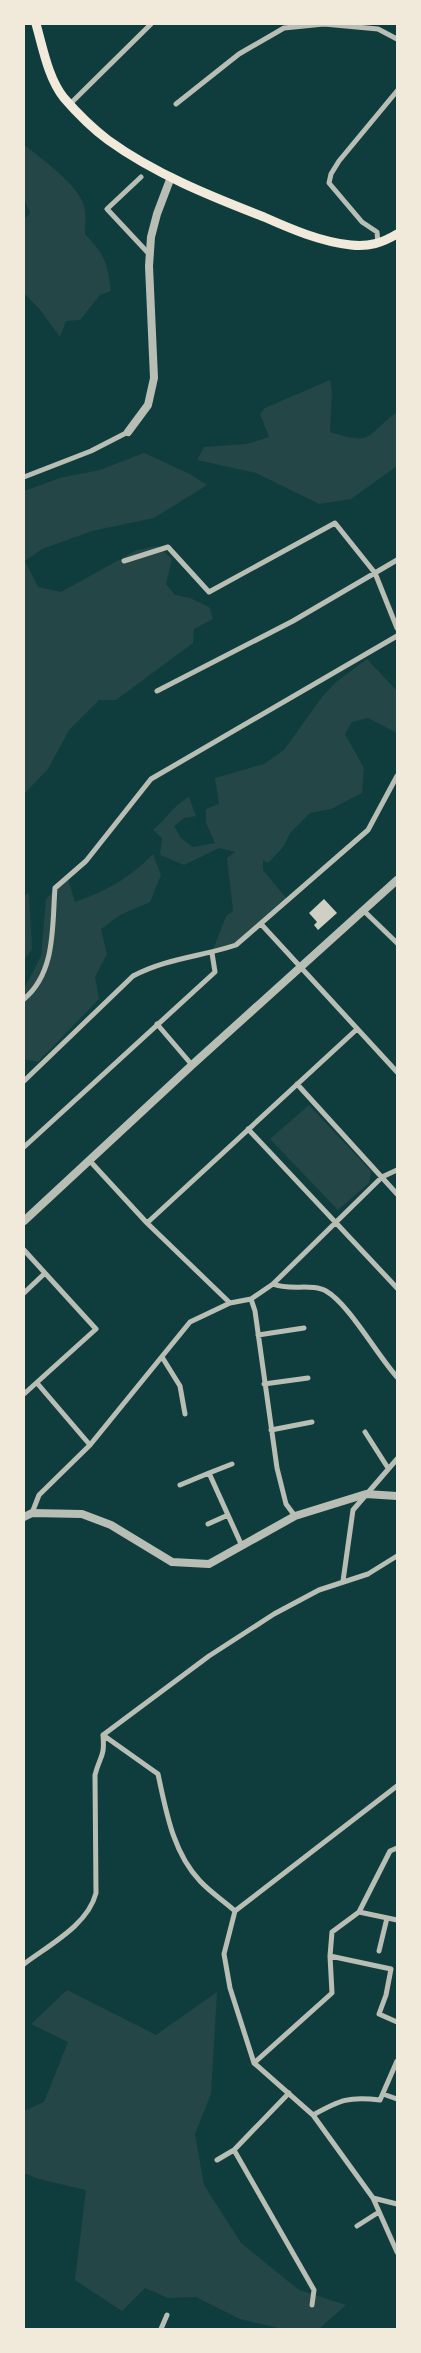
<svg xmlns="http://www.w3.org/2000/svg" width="421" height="2353" font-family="'Public Sans',sans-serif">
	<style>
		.green { fill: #244646 }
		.building { fill: #cfcfc3 }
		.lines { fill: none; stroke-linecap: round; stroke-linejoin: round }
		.minor { stroke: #b8beb3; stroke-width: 5 }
		.tertiary { stroke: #b8beb3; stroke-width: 8 }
		.secondary { stroke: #f1e9da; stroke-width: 9 }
	</style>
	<rect width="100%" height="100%" fill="#0f3d3e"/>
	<path class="green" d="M 24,145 C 41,158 82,187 85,210 C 86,218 85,227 85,234 C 105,255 107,262 111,291 L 100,295 L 80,320 L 66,321 L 60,337 L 42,312 L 24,293 L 24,220 L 30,213 L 24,198 Z
		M 330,380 L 332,392 L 330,432 C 374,446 365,436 397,412 L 397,466 L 351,499 L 319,504 L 256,473 L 197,460 L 204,447 L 247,444 L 269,437 L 260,414 L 265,408 Z
		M 144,453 L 190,474 L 207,485 L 154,518 L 92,531 L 42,549 L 25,561 L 38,587 L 61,592 L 137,550 L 158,546 L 172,559 L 166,584 L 175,595 L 190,598 L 209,607 L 213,619 L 194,629 L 193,643 L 116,700 L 99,700 L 69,730 L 48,769 L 24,794 L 24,491 L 60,478 L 100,470 Z
		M 367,659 L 397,691 L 397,733 L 368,718 L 352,722 L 345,734 L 364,768 L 362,793 L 331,809 L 310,813 L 290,833 L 284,846 L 268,863 L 263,860 L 263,870 L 287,899 L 236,945 L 212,953 L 226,916 L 233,911 L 227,858 L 235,852 L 219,848 L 184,865 L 160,855 L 162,838 L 153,830 C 166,819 174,805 189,797 L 196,816 L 184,818 L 174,826 L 181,838 L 193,847 L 215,843 L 206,823 L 206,809 L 219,804 L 215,778 L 264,764 L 284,750 L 322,697 L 336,682 Z
		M 153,854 L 161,875 L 150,902 L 120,915 L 101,929 L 107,954 L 95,977 L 99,999 L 38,1062 L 24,1059 L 24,989 L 41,956 L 46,899 L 67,876 L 75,902 C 106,891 130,878 153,854 Z
		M 29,893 L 32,949 L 24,960 L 24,895 Z
		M 309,1105 L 371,1171 L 369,1183 L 338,1210 L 270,1139 Z
		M 67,1990 L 156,2035 L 217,1992 L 211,2094 L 195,2134 L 204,2185 L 241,2243 L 299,2290 L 346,2305 L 319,2329 L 283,2329 L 240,2319 L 196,2297 L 168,2298 L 145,2288 L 122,2311 L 75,2280 L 86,2190 L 39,2179 L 24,2173 L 24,2111 L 44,2102 L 68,2042 L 31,2024 Z"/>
	<path class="building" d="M 324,899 L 337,913 L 318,930 L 314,925 L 317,922 L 309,913 Z"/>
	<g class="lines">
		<path class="minor" d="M 70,104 L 151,24
			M 176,104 L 239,54 L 284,28 L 324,24 L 378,29 L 397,39
			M 141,177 L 107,209 L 150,255
			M 378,244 L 377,232 L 362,222 L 329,183 L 331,174 L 339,161 L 397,91
			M 24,477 L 91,451 L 128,432
			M 124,561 L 168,547 L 209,592 L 335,523 L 375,573 L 397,628
			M 157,691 L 293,621 L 397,560
			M 364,911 L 397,943
			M 261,924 L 397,1072
			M 24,999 C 56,972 52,926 55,888 L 86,861 L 151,779 L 397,636
			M 157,1024 L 192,1065
			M 24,1081 L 133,976 C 167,958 200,957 236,945 L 368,830 L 397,776
			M 297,1084 L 397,1194
			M 248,1129 L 397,1288
			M 24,1147 L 215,972 L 212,953
			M 89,1160 L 147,1223 L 230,1303
			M 147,1223 L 356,1030
			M 24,1250 L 96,1329 L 24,1394
			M 273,1284 C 289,1291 313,1283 326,1291 C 349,1304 377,1355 397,1377
			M 24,1293 L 45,1273
			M 251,1299 L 255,1311 L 277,1468 L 286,1504 L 295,1516
			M 258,1335 L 304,1328
			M 162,1357 L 180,1386 L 185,1414
			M 37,1383 L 90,1445
			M 264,1384 L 308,1378
			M 271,1430 L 312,1422
			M 365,1432 L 388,1468
			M 209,1473 L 232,1464
			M 180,1485 L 209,1473 L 242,1546
			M 32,1513 L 39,1495 L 90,1445 L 190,1322 L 230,1303 L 251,1299 L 273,1284 L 382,1177 L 397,1170
			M 208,1524 L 228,1515
			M 343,1581 L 353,1510 L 397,1459
			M 103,1735 L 209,1656 L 274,1614 L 319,1590 L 368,1574 L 397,1556
			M 103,1735 L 158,1774 C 166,1811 173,1853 200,1881 C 210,1892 224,1901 235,1911
			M 397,1786 L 235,1911 L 224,1954 L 230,1988 L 254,2063 L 313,2115 L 373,2198 L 397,2252
			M 359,1912 L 397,1920
			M 379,1951 L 387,1918
			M 330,1956 L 391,1969 L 386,1995 L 379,2014 L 397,2022
			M 24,1964 C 49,1945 88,1925 96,1893 L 95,1775 C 100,1755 105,1758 103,1735
			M 254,2063 L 332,1993 L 330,1956 L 332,1932 L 359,1912 L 390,1851 L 397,1848
			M 289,2093 L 234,2150 L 314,2290 L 312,2305
			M 383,2094 L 397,2099
			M 313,2115 C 340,2100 349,2096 380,2100 L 397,2061
			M 217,2160 L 234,2150
			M 373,2198 L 397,2204
			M 357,2226 L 379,2212
			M 161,2329 L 167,2315"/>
		<path class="tertiary" d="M 128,432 L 148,405 L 154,378 L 149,266 L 151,237 L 157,214 L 171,177
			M 24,1221 L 192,1065 L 397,880
			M 24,1517 L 32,1513 L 82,1514 L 111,1525 L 172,1562 L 209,1564 L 295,1516 L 366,1494 L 397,1496"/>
		<path class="secondary" d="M 36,24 C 43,48 48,78 64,98 C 77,113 92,128 108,140 C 155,174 210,196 264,217 C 291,229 321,242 351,245 C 369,247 382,243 397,234"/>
	</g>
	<rect width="421" height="2353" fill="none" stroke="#f1e9da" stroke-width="50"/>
</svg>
